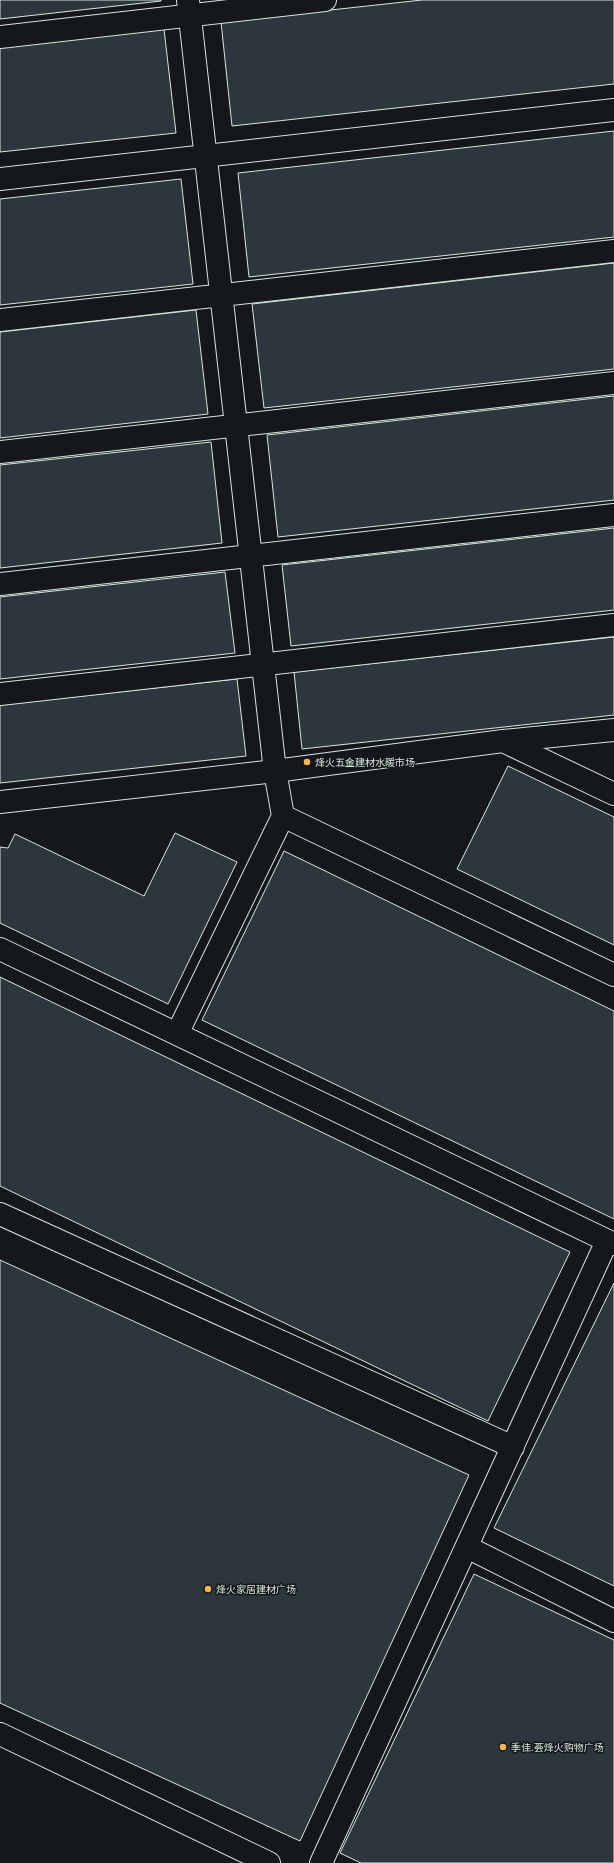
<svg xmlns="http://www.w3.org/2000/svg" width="614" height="1863" font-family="'Open Sans','Noto Sans SC',sans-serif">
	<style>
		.building { fill: #2c363c; stroke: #d8e6dc }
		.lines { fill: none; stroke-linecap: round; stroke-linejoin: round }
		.minor-casing { stroke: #d8e6dc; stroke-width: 24 }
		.minor { stroke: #14181c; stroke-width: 22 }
		.poi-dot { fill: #ffb74d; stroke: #14181c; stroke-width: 1.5 }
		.labels { text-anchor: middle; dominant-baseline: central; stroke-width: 3; stroke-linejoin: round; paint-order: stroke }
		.poi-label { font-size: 10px; fill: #d8e6dc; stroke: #14181c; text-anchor: start }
	</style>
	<rect width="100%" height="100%" fill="#14181c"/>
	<path class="building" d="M 0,0 L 161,0 L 161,1 L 0,19 Z
		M 422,0 L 614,0 L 614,84 L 232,126 L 221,22 Z
		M 164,29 L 176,133 L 0,152 L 0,47 Z
		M 614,131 L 614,237 L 249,277 L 238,173 Z
		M 181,179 L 193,284 L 0,305 L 0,199 Z
		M 614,263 L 614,369 L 264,408 L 252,304 Z
		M 196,310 L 208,414 L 0,438 L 0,332 Z
		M 614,396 L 614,500 L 278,537 L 267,435 Z
		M 211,442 L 222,543 L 0,568 L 0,465 Z
		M 614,528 L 614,610 L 291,646 L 282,565 Z
		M 225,572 L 235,653 L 0,679 L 0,597 Z
		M 614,637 L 614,715 L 302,749 L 294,672 Z
		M 237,679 L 246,756 L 0,783 L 0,705 Z
		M 508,766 L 614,817 L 614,945 L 457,869 Z
		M 175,833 L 237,862 L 168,1004 L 0,923 L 0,847 L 8,848 L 15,834 L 144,896 Z
		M 284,851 L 614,1011 L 614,1219 L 202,1020 Z
		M 0,977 L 570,1252 L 488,1421 L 0,1186 Z
		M 0,1260 L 469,1475 L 300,1841 L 0,1703 Z
		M 614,1283 L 614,1586 L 494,1528 Z
		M 474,1574 L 614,1640 L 614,1863 L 361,1863 L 340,1853 Z"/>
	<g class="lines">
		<defs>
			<path id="minor" d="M 0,37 L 325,0
				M 0,179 L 614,110
				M 0,320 L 614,251
				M 0,452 L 614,383
				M 0,584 L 614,515
				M 0,694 L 614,625
				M 503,741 L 614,794
				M 0,802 L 275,771 L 503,741 L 614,730
				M 283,816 L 614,975
				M 0,949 L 614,1244
				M 177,1034 L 283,816 L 275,771 L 188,0
				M 0,1214 L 513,1447
				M 467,1547 L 614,1621
				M 0,1734 L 269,1863
				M 321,1863 L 607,1241"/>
		</defs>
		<use href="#minor" class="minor-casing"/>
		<use href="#minor" class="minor"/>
	</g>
	<g class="poi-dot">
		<circle cx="307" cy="762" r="4"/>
		<circle cx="208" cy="1589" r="4"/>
		<circle cx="503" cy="1747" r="4"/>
	</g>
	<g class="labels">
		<g class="poi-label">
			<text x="315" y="762">烽火五金建材水暖市场</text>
			<text x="216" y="1589">烽火家居建材广场</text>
			<text x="511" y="1747">季佳.荟烽火购物广场</text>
		</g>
	</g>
</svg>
